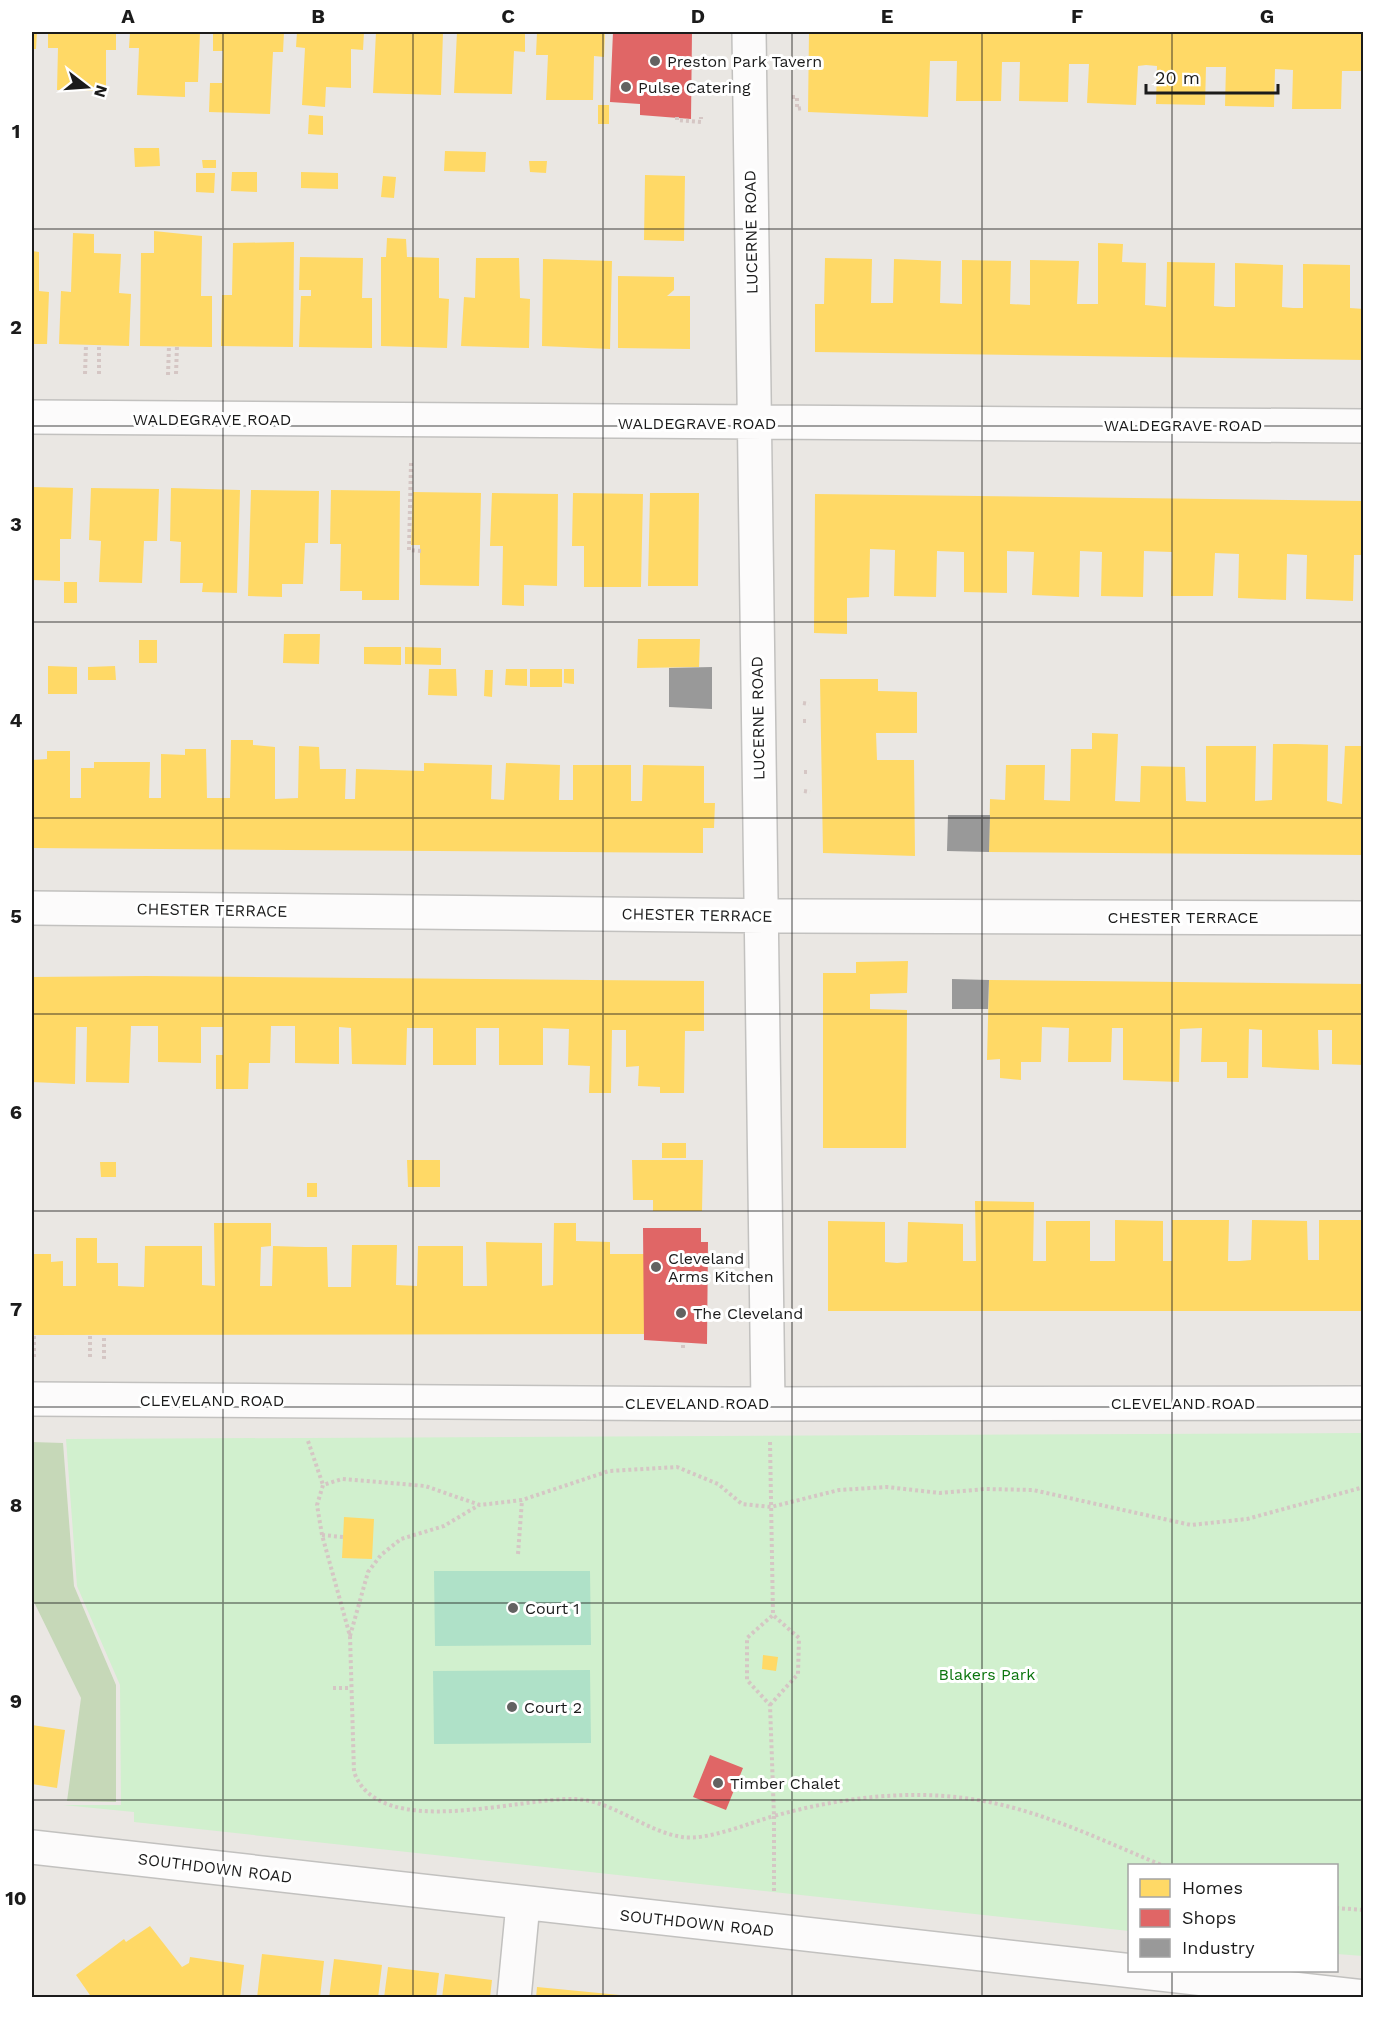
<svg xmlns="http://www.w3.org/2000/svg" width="1395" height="2029" font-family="'Work Sans',sans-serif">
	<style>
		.forest { fill: #c6d8b8 }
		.park { fill: #d1f0ce }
		.pitch { fill: #afe1c8 }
		.homes { fill: #ffd966 }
		.shops { fill: #e06666 }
		.industry { fill: #999 }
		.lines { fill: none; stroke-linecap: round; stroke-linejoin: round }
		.minor-casing { stroke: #c2c1bf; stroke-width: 36 }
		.path { stroke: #d5c6c4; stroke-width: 4; stroke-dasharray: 3 3; stroke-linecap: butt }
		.minor { stroke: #fcfbfb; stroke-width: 33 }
		.grid { fill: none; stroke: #1b1b1b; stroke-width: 1.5; stroke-opacity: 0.55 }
		.poi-dot { fill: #636261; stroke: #fff; stroke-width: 2 }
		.labels { text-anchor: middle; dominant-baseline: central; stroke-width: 6; stroke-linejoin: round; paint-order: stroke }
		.poi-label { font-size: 16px; fill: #1b1b1b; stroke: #fff; text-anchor: start }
		.street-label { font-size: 16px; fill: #1b1b1b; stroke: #fff }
		.park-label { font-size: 16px; fill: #0c750e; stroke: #fff }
		.neatline { fill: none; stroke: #1b1b1b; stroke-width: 2 }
		.grid-label { font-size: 20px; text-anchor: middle; font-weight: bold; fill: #1b1b1b }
	</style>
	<rect width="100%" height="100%" fill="#eae7e3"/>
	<path class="forest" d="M 32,1442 L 63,1443 L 74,1586 L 116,1685 L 116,1802 L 67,1801 L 81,1698 L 32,1598 Z"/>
	<path class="park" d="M 1363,1433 L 1363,1956 L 1337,1954 L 1336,1866 L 1130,1866 L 1129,1931 L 134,1822 L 134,1812 L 63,1805 L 121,1805 L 120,1685 L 77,1586 L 66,1439 Z"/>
	<path class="pitch" d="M 434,1571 L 590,1571 L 591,1645 L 435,1646 Z
		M 590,1670 L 591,1743 L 434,1744 L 433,1671 Z"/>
	<path class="homes" d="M 32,32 L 37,32 L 36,49 L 32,49 Z
		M 48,32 L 116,32 L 116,50 L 106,50 L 106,91 L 57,90 L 58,48 L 48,48 Z
		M 130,32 L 200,32 L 198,82 L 185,82 L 185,97 L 137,95 L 139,48 L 129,48 Z
		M 213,32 L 284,32 L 283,52 L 273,52 L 270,114 L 209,112 L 210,83 L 222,83 L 223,51 L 213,51 Z
		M 297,32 L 364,32 L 363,50 L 351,49 L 351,88 L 326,87 L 325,107 L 302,105 L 305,48 L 296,47 Z
		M 376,32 L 443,32 L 441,95 L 373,93 Z
		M 457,32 L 525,32 L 525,52 L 514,51 L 512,94 L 454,93 Z
		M 537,32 L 605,32 L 604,57 L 594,56 L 593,100 L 546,100 L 548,55 L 536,55 Z
		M 809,32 L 1364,32 L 1364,71 L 1342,71 L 1341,109 L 1292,109 L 1293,70 L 1275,69 L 1274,107 L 1225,106 L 1226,67 L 1206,67 L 1205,105 L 1156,104 L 1157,66 L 1146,65 L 1138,66 L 1136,105 L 1087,103 L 1089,64 L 1069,64 L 1068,102 L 1019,101 L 1020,62 L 1002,62 L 1001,101 L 956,101 L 957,61 L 930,61 L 928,117 L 808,112 Z
		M 598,105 L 609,105 L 609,124 L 598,124 Z
		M 309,115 L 323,116 L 323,135 L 308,134 Z
		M 134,148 L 159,148 L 160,166 L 135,167 Z
		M 445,151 L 486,152 L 485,172 L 444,171 Z
		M 202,160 L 216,160 L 216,168 L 203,168 Z
		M 529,161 L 547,161 L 546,173 L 530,172 Z
		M 232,172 L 257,172 L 257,192 L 231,191 Z
		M 301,172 L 338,173 L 338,189 L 301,188 Z
		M 196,173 L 215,173 L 214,193 L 196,192 Z
		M 645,175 L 685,176 L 684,241 L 644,240 Z
		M 383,176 L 396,177 L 394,198 L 381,197 Z
		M 154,231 L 202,236 L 201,296 L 212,296 L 212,347 L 140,346 L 141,253 L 154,253 Z
		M 73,233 L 94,234 L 94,253 L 121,254 L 119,293 L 131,294 L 129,346 L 59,344 L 61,291 L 71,292 Z
		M 387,238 L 406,239 L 407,257 L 439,258 L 439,298 L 449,299 L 447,348 L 381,346 L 381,257 L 386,257 Z
		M 294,242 L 293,347 L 221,346 L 222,295 L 232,295 L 233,243 Z
		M 1098,243 L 1123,244 L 1122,262 L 1146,263 L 1145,305 L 1166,307 L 1167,262 L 1215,263 L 1214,306 L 1225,307 L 1235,307 L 1235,263 L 1283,265 L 1282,307 L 1293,308 L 1303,308 L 1303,264 L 1350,265 L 1350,308 L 1364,309 L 1364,360 L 815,352 L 815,304 L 824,304 L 825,258 L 872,259 L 871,303 L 893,303 L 894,259 L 941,261 L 940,303 L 962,304 L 962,260 L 1011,261 L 1010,304 L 1030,305 L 1030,260 L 1079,261 L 1077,304 L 1098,304 Z
		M 32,251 L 39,252 L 39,291 L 49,292 L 47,344 L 32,344 Z
		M 300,257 L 363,258 L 362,298 L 372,298 L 372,348 L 299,347 L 301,296 L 311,296 L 311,290 L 299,290 Z
		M 476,258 L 519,258 L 520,298 L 530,299 L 529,348 L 461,346 L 464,297 L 475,298 Z
		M 543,259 L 612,261 L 610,349 L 542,346 Z
		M 618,276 L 674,277 L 674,290 L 667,296 L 690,296 L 690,349 L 618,348 Z
		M 32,487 L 73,488 L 71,539 L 60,539 L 60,581 L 32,580 Z
		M 91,488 L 159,489 L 157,541 L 144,541 L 142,583 L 99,582 L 101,541 L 89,540 Z
		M 171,488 L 240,490 L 237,593 L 202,592 L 203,583 L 180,583 L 181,542 L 170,541 Z
		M 251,490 L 319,491 L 318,543 L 305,543 L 303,584 L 282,584 L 282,597 L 248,596 Z
		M 331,490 L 400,491 L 399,600 L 362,600 L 362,591 L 340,591 L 341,544 L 330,544 Z
		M 413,492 L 481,493 L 479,586 L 420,585 L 420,545 L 411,545 Z
		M 492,493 L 558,494 L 557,586 L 524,585 L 524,606 L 502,605 L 503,546 L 490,546 Z
		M 573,493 L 643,494 L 641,587 L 584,587 L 584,546 L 572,546 Z
		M 650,493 L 699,493 L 698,586 L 648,586 Z
		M 815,494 L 1364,501 L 1364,555 L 1354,555 L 1353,601 L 1306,599 L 1307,555 L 1287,554 L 1286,600 L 1238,598 L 1239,554 L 1215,553 L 1213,596 L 1171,596 L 1172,552 L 1144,551 L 1143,597 L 1101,596 L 1102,552 L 1080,551 L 1079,597 L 1032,595 L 1034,552 L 1007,551 L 1007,593 L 964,592 L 964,552 L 937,551 L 936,597 L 894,596 L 895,550 L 870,549 L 869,597 L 847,598 L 847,634 L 814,633 Z
		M 64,582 L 77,582 L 77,603 L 64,603 Z
		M 284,634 L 320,634 L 319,664 L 283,663 Z
		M 638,639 L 700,639 L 699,667 L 637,668 Z
		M 139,640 L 157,640 L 157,663 L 139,663 Z
		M 364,647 L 401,647 L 401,665 L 364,664 Z
		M 405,647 L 441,648 L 441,665 L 405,664 Z
		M 48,666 L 77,667 L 77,694 L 48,694 Z
		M 115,666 L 116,680 L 88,680 L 88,667 Z
		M 429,669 L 456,669 L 457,696 L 428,695 Z
		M 506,669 L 527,669 L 527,686 L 505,685 Z
		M 530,669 L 562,669 L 562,687 L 530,687 Z
		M 564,669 L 574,669 L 574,684 L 564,683 Z
		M 485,670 L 493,670 L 492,697 L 484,696 Z
		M 820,679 L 878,679 L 878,691 L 917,692 L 917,733 L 876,733 L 877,760 L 914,760 L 915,856 L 823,853 Z
		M 1092,733 L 1118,734 L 1115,801 L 1140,802 L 1141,766 L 1185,767 L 1186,801 L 1206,802 L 1206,746 L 1256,746 L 1255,801 L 1272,800 L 1273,744 L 1296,744 L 1328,745 L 1327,801 L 1342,804 L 1345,746 L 1364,746 L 1364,855 L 989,852 L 990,799 L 1005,800 L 1006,765 L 1045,765 L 1044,800 L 1070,801 L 1071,749 L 1092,749 Z
		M 231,740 L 253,740 L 253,745 L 275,747 L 275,799 L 298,798 L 299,746 L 319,747 L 320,769 L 346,769 L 345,799 L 355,799 L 356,769 L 424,771 L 424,763 L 492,765 L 491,799 L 504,800 L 506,763 L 560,765 L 559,800 L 573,800 L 573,765 L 631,765 L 631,801 L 642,801 L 643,765 L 704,766 L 704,803 L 715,803 L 714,828 L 703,828 L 703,853 L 32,848 L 32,760 L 47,759 L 47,751 L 70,751 L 70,798 L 81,798 L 81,768 L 94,768 L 94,762 L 150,762 L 149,798 L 161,798 L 161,754 L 185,755 L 185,749 L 206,749 L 207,798 L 230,798 Z
		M 908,961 L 907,993 L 870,994 L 870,1009 L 907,1010 L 906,1148 L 823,1148 L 823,973 L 856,973 L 856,962 Z
		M 146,976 L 704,981 L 704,1031 L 685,1031 L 684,1093 L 660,1093 L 660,1087 L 638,1086 L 639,1066 L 626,1067 L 626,1030 L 612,1030 L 611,1093 L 589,1093 L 590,1066 L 568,1065 L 569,1029 L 543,1028 L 543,1065 L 499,1065 L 499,1028 L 476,1028 L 476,1065 L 433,1065 L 433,1028 L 407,1028 L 406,1065 L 352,1064 L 351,1028 L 339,1027 L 339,1064 L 295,1063 L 295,1026 L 271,1026 L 270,1063 L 249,1063 L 248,1089 L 216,1089 L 216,1055 L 223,1055 L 223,1027 L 201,1027 L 201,1063 L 158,1062 L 158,1026 L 131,1026 L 129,1083 L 86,1082 L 87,1027 L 76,1027 L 75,1084 L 32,1082 L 32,977 Z
		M 989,980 L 1364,984 L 1364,1065 L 1332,1064 L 1332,1030 L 1318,1030 L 1319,1070 L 1262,1067 L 1262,1030 L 1249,1029 L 1248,1078 L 1227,1078 L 1227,1062 L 1201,1062 L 1202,1028 L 1180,1029 L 1179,1082 L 1123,1080 L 1123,1028 L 1112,1028 L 1111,1062 L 1068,1062 L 1069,1028 L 1042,1027 L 1041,1062 L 1021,1062 L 1021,1080 L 1000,1078 L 1000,1059 L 987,1060 Z
		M 662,1143 L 686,1143 L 686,1158 L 662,1158 Z
		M 407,1160 L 440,1160 L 440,1187 L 408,1187 Z
		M 632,1160 L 703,1160 L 702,1211 L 653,1211 L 653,1200 L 633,1200 Z
		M 100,1162 L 116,1162 L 116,1177 L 101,1177 Z
		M 307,1183 L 317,1183 L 317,1197 L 307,1197 Z
		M 975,1201 L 1034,1202 L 1033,1261 L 1046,1261 L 1046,1221 L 1090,1221 L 1090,1261 L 1115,1261 L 1115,1220 L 1163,1221 L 1163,1261 L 1172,1261 L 1172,1220 L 1229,1220 L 1228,1261 L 1240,1261 L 1251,1260 L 1252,1220 L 1307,1221 L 1308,1260 L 1319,1260 L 1319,1220 L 1364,1220 L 1364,1311 L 828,1311 L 828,1221 L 885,1222 L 885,1262 L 897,1263 L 907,1262 L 908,1222 L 963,1224 L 963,1261 L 976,1261 Z
		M 214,1223 L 271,1223 L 271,1246 L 261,1247 L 260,1286 L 272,1286 L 273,1246 L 305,1247 L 327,1247 L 328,1287 L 351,1287 L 352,1245 L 397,1245 L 396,1285 L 417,1286 L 418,1246 L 463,1246 L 463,1286 L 487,1286 L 486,1242 L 542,1243 L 542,1286 L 553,1285 L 554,1223 L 576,1223 L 576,1241 L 610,1242 L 610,1254 L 644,1254 L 644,1334 L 32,1335 L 32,1254 L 51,1254 L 51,1262 L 63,1261 L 63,1286 L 76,1286 L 76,1238 L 97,1238 L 97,1263 L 118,1263 L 118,1286 L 144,1287 L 145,1246 L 202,1246 L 202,1285 L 215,1286 Z
		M 344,1517 L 374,1519 L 372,1559 L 342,1558 Z
		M 763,1655 L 778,1657 L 776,1671 L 762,1669 Z
		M 32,1725 L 65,1730 L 57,1788 L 32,1784 Z
		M 150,1926 L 182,1967 L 189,1963 L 190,1957 L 244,1965 L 240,1998 L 92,1998 L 76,1975 L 124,1939 L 126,1942 Z
		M 262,1954 L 324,1961 L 320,1998 L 257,1998 Z
		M 334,1959 L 382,1965 L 378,1998 L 329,1998 Z
		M 388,1967 L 439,1973 L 436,1998 L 384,1998 Z
		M 445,1974 L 492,1980 L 490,1998 L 442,1998 Z
		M 537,1987 L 630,1996 L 630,1998 L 536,1998 Z"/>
	<path class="shops" d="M 613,32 L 692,32 L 691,119 L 640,115 L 640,104 L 610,102 Z
		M 643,1228 L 701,1228 L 701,1242 L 708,1242 L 707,1344 L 644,1340 Z
		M 710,1755 L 743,1768 L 726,1810 L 693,1797 Z"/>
	<path class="industry" d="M 712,667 L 712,709 L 669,707 L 669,668 Z
		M 948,815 L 990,815 L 989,852 L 947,851 Z
		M 952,979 L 989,980 L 988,1009 L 952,1009 Z"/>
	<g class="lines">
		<defs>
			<path id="minor" d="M 749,32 L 768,1404
				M 32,417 L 1364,426
				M 32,908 L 797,916 L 1364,918
				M 32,1399 L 731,1404 L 1364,1403
				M 32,1847 L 1364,1997
				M 514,1998 L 523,1904"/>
		</defs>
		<use href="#minor" class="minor-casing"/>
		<path class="path" d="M 792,97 L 797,97 L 797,109 L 803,108
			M 677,117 L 677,120 L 701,122 L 701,117
			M 85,374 L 86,345
			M 99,374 L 99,346
			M 176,374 L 177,346
			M 168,375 L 169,346
			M 411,463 L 409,550 L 421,551
			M 803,703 L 809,704
			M 803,721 L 809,721
			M 804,772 L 810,772
			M 804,791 L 810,792
			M 34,1336 L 34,1359
			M 90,1336 L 90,1359
			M 683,1348 L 683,1343
			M 104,1359 L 104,1336
			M 308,1441 L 323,1485
			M 770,1442 L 773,1615 L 747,1638 L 747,1680 L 770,1705 L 774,1816 C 853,1794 935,1786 1014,1808 C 1066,1822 1115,1846 1164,1866
			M 322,1535 L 343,1537
			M 518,1554 L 522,1500
			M 350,1636 L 368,1572 L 381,1555 L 401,1539 L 444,1526 L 479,1505
			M 333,1688 L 351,1688
			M 770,1705 L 798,1674 L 799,1638 L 773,1615
			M 774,1891 L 774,1816 C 749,1823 707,1841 682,1837 C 644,1831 614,1801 575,1799 C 520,1797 379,1842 354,1772 L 350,1636 L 322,1535 L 317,1505 L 323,1485 L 342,1479 L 425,1486 L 480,1505 L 522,1500 L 609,1471 L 677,1467 L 718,1484 L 742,1504 L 771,1507 L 839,1490 L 887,1487 L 940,1493 L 985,1489 L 1033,1490 L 1191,1525 L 1247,1519 L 1364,1487
			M 1336,1908 L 1364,1910"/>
		<use href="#minor" class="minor"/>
	</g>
	<path class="grid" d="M 223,32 L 223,1998M 413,32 L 413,1998M 603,32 L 603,1998M 792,32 L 792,1998M 982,32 L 982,1998M 1172,32 L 1172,1866M 32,229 L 1364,229M 32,426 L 1364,426M 32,622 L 1364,622M 32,818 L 1364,818M 32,1014 L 1364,1014M 32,1211 L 1364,1211M 32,1407 L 1364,1407M 32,1603 L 1364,1603M 32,1800 L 1364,1800M 1172,1970 L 1172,1998"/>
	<g class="poi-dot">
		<circle cx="655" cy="61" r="6"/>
		<circle cx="626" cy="87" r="6"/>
		<circle cx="656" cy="1267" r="6"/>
		<circle cx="681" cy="1313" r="6"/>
		<circle cx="513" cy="1608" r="6"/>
		<circle cx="512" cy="1707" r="6"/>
		<circle cx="718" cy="1783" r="6"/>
	</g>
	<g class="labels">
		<g class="poi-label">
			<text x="667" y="61">Preston Park Tavern</text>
			<text x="638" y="87">Pulse Catering</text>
			<text x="668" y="1258">Cleveland<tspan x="668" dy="18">Arms Kitchen</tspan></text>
			<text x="693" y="1313">The Cleveland</text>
			<text x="525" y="1608">Court 1</text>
			<text x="524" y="1707">Court 2</text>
			<text x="730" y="1783">Timber Chalet</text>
		</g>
		<g class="street-label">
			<text transform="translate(751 232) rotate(-91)">LUCERNE ROAD</text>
			<text x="212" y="419">WALDEGRAVE ROAD</text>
			<text x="697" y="423">WALDEGRAVE ROAD</text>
			<text x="1183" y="425">WALDEGRAVE ROAD</text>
			<text transform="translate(758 718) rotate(-91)">LUCERNE ROAD</text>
			<text transform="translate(212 910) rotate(1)">CHESTER TERRACE</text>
			<text transform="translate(697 915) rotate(1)">CHESTER TERRACE</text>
			<text x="1183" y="917">CHESTER TERRACE</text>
			<text x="212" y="1400">CLEVELAND ROAD</text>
			<text x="697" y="1403">CLEVELAND ROAD</text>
			<text x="1183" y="1403">CLEVELAND ROAD</text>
			<text transform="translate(215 1868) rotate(7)">SOUTHDOWN ROAD</text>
			<text transform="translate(697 1923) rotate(6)">SOUTHDOWN ROAD</text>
		</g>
		<g class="park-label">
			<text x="987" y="1674">Blakers Park</text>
		</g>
	</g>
	<rect width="1395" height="2029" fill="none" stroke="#ffffff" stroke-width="66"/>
	<rect x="1128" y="1864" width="210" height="108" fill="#ffffff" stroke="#a4a4a4" stroke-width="1.5"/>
	<rect x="1140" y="1879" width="30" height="18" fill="#ffd966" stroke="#a4a4a4" stroke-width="1.5"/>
	<text x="1182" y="1894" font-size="18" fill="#1b1b1b">Homes</text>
	<rect x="1140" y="1909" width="30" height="18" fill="#e06666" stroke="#a4a4a4" stroke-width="1.5"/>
	<text x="1182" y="1924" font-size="18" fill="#1b1b1b">Shops</text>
	<rect x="1140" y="1939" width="30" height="18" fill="#999999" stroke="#a4a4a4" stroke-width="1.5"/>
	<text x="1182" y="1954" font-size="18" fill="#1b1b1b">Industry</text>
	<g transform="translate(87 87) rotate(107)" stroke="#ffffff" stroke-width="4.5" paint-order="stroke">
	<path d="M0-4.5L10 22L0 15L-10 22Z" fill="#1b1b1b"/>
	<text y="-9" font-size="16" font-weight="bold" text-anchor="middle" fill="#1b1b1b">N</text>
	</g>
	<path d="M1146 84v9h132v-9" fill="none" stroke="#1b1b1b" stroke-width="3"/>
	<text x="1155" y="84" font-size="18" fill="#1b1b1b" stroke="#ffffff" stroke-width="4.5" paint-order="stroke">20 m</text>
	<rect x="33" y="33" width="1329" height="1963" class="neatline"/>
	<g class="grid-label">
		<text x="128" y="23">A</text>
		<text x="318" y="23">B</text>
		<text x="508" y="23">C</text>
		<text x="698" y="23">D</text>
		<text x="887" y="23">E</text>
		<text x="1077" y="23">F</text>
		<text x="1267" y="23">G</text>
		<text x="16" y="138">1</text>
		<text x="16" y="334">2</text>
		<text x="16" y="531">3</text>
		<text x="16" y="727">4</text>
		<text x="16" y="923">5</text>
		<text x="16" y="1119">6</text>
		<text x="16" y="1316">7</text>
		<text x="16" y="1512">8</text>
		<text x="16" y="1708">9</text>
		<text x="16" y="1905">10</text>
	</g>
</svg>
